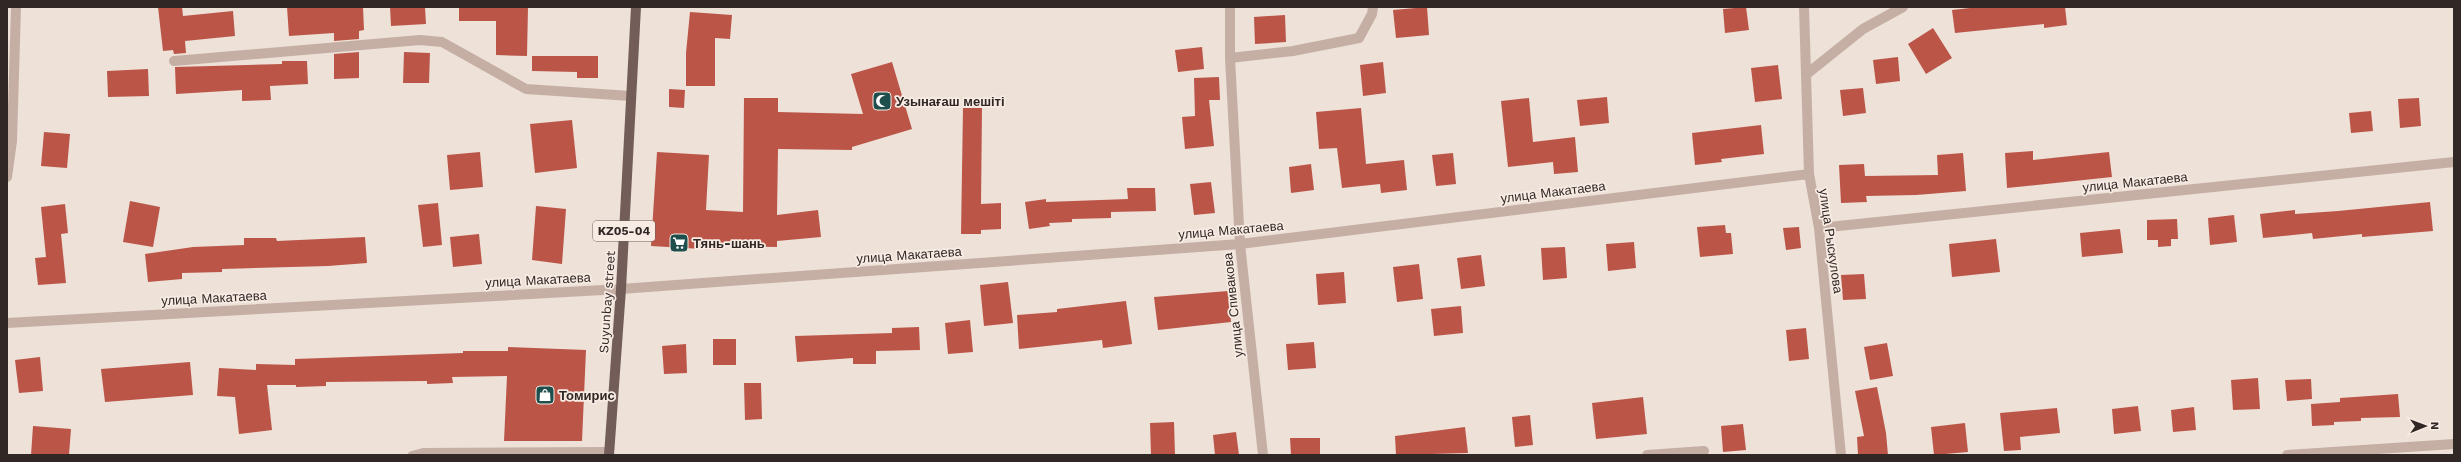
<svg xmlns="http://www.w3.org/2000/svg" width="2461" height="462" font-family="'Work Sans',sans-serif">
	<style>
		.building { fill: #bb5548 }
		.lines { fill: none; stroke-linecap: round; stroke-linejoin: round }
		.lane { stroke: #c5afa5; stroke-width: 8 }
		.street { stroke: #c5afa5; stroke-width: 10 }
		.primary { stroke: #725d58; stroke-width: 10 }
		.labels { text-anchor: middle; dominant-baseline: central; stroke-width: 3.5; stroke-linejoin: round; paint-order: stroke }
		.shield { fill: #f7ebe3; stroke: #6c625e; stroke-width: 1 }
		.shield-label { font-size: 12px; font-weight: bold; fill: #312825 }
		.poi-label { font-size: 13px; font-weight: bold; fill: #312825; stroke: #f7ebe3; text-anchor: start }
		.street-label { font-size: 13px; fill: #312825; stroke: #f7ebe3 }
	</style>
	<rect width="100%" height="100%" fill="#eee1d8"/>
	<path class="building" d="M 158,7 L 182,7 L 183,16 L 233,11 L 235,36 L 185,41 L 186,53 L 174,54 L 173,50 L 163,51 Z
		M 287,7 L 363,7 L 364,30 L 359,31 L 359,39 L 334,41 L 334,33 L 289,36 Z
		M 390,7 L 425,7 L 426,24 L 391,26 Z
		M 459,7 L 528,7 L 527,56 L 496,55 L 496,21 L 459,21 Z
		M 1427,7 L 1429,35 L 1396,38 L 1393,10 Z
		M 1746,7 L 1749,30 L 1725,33 L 1723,9 Z
		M 1979,7 L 2065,7 L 2067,25 L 2044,28 L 2044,24 L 1955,33 L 1952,10 Z
		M 690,12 L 732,15 L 730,39 L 715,38 L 715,86 L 686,86 L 686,53 Z
		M 1285,15 L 1286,42 L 1255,44 L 1254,17 Z
		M 1933,28 L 1952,58 L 1926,74 L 1908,44 Z
		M 1202,47 L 1204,69 L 1178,72 L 1175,50 Z
		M 359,52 L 359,78 L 334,79 L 334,54 Z
		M 404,52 L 430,53 L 429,83 L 403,83 Z
		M 532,56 L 598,56 L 598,78 L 577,78 L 577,72 L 532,71 Z
		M 1898,57 L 1900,81 L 1876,84 L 1873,60 Z
		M 282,61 L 307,61 L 308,84 L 270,86 L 271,100 L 242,101 L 242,90 L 176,94 L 175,67 L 282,64 Z
		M 892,62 L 912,129 L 852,147 L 852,150 L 778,149 L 777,215 L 818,210 L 821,237 L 777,241 L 777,247 L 719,246 L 719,250 L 651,246 L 657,152 L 709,155 L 706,210 L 743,212 L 744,98 L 778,98 L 778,112 L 863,114 L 851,74 Z
		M 1383,62 L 1386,93 L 1363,96 L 1360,65 Z
		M 1778,65 L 1782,99 L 1755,102 L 1751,68 Z
		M 148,69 L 149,96 L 108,97 L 107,71 Z
		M 1219,77 L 1220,100 L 1209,100 L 1214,146 L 1185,149 L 1182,117 L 1195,116 L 1194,78 Z
		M 1863,88 L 1866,113 L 1843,116 L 1840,90 Z
		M 669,89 L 685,90 L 684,108 L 669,107 Z
		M 1607,97 L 1609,123 L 1580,126 L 1577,100 Z
		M 1529,98 L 1533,142 L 1575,137 L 1578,172 L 1554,174 L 1553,162 L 1508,167 L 1501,101 Z
		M 2419,98 L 2421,126 L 2400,128 L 2398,99 Z
		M 963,108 L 982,108 L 981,204 L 1001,203 L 1001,229 L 981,230 L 981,234 L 961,234 Z
		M 1361,108 L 1366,164 L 1404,160 L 1407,190 L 1381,193 L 1380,184 L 1342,188 L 1337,148 L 1319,149 L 1316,112 Z
		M 2371,111 L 2373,131 L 2351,133 L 2349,113 Z
		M 572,120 L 577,168 L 535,173 L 530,124 Z
		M 1761,125 L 1764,154 L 1721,159 L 1722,162 L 1695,165 L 1692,133 Z
		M 44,132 L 70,134 L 67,168 L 41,166 Z
		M 2033,151 L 2033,160 L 2109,152 L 2112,177 L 2007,188 L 2005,153 Z
		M 480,152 L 483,187 L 450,190 L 447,155 Z
		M 1453,153 L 1456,184 L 1436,186 L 1432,155 Z
		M 1963,153 L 1966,191 L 1916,195 L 1866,196 L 1867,202 L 1841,203 L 1839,165 L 1864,164 L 1865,176 L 1938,175 L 1937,155 Z
		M 1311,164 L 1314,190 L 1291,193 L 1289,167 Z
		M 1211,182 L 1215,213 L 1194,215 L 1190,184 Z
		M 1127,188 L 1155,188 L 1156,211 L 1111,212 L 1111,218 L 1072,219 L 1072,222 L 1049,223 L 1050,226 L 1029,229 L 1025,202 L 1046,199 L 1046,202 L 1128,199 Z
		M 130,201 L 160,207 L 153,247 L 123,242 Z
		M 2430,202 L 2433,231 L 2362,237 L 2362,234 L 2313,239 L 2312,233 L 2263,238 L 2260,214 L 2295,210 L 2295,214 L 2338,211 Z
		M 438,203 L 442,245 L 423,247 L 418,205 Z
		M 65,204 L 68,233 L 61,234 L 66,283 L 38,285 L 35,258 L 46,257 L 41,207 Z
		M 536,206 L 566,209 L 562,264 L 532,260 Z
		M 2234,215 L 2237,242 L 2210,245 L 2208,218 Z
		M 2177,219 L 2178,239 L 2171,239 L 2171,246 L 2158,247 L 2158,240 L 2147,240 L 2147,220 Z
		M 1725,225 L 1726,233 L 1731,233 L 1733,254 L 1700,257 L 1697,227 Z
		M 1799,227 L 1801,248 L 1786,250 L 1783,228 Z
		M 2120,229 L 2123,253 L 2082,257 L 2080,233 Z
		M 479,234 L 482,264 L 453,267 L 450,237 Z
		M 365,237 L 367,263 L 328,266 L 222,269 L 222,272 L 182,273 L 182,279 L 148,282 L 145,254 L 193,247 L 244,245 L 244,238 L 276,238 L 277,241 Z
		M 1996,239 L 2000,272 L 1952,277 L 1949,244 Z
		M 1634,242 L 1636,268 L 1608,271 L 1606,244 Z
		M 1565,247 L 1567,278 L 1543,280 L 1541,248 Z
		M 1481,255 L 1485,286 L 1461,289 L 1457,258 Z
		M 1419,264 L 1423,299 L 1397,302 L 1393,267 Z
		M 1344,272 L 1346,303 L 1318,305 L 1316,274 Z
		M 1864,274 L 1866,299 L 1843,300 L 1841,275 Z
		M 1008,282 L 1013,323 L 984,326 L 980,285 Z
		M 1228,291 L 1231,322 L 1158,330 L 1154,297 Z
		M 1126,301 L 1132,344 L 1103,348 L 1102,340 L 1019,349 L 1017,315 L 1057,312 L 1057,309 Z
		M 1461,306 L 1463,333 L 1434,336 L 1431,309 Z
		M 970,320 L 973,352 L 948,354 L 945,323 Z
		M 919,327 L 920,350 L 876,351 L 876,364 L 853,364 L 853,358 L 797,362 L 795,336 L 892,333 L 892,328 Z
		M 1806,328 L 1809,359 L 1789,361 L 1786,330 Z
		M 713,339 L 736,339 L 736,365 L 713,365 Z
		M 1314,342 L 1316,368 L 1288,370 L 1286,344 Z
		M 1887,343 L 1893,376 L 1870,380 L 1864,347 Z
		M 686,344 L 687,373 L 664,374 L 662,346 Z
		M 508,347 L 586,350 L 582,441 L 504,441 L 507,376 L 452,377 L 453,383 L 427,384 L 427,381 L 326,382 L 326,386 L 296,387 L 296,385 L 267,385 L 272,430 L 239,434 L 235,397 L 217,396 L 219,368 L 256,370 L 256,364 L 295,365 L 295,359 L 463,353 L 463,351 L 508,351 Z
		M 40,357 L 43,391 L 19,393 L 15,360 Z
		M 190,362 L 193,395 L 105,402 L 101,369 Z
		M 2258,378 L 2260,409 L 2233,410 L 2231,380 Z
		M 2311,379 L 2312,399 L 2287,401 L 2285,380 Z
		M 744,383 L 761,383 L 762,419 L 745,420 Z
		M 1877,387 L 1886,433 L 1888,455 L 1858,455 L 1857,437 L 1864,436 L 1855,391 Z
		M 2398,394 L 2400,417 L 2361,418 L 2361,421 L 2334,422 L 2334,425 L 2312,426 L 2311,404 L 2340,402 L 2340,398 Z
		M 1643,397 L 1647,434 L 1596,439 L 1592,403 Z
		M 2138,406 L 2141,431 L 2114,434 L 2112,409 Z
		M 2194,407 L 2196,430 L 2173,432 L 2171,410 Z
		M 2057,408 L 2060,433 L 2020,437 L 2021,450 L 2004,451 L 2000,413 Z
		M 1530,415 L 1533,445 L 1515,447 L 1512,417 Z
		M 1174,422 L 1175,455 L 1151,455 L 1150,423 Z
		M 1965,423 L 1968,452 L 1934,455 L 1931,427 Z
		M 1743,424 L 1746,450 L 1723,452 L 1721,426 Z
		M 33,426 L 71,429 L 69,455 L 31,455 Z
		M 1465,427 L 1468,453 L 1396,455 L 1395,436 Z
		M 1236,432 L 1239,455 L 1215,455 L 1213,435 Z
		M 1290,438 L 1320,438 L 1320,455 L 1291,455 Z"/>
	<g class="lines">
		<path class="lane" d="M 412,455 L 423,452 L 609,451"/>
		<path class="street" d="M 1230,7 L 1230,58 L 1240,244 L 1263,455
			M 1804,7 L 1809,174 L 1819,228 L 1841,455
			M 1230,58 L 1293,51 L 1359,38 L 1372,14 L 1373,7
			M 174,61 L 420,40 L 442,42 L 526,89 L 631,96
			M 1808,73 L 1863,29 L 1903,7
			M 7,177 L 12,141 L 16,7
			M 1819,228 L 2454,162
			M 7,323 L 621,289 L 1240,244 L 1809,174
			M 1647,455 L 1704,451
			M 2287,455 L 2454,444"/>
		<path class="primary" d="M 609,455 L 621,289 L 636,7"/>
	</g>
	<defs>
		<symbol id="mosque-square" viewBox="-11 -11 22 22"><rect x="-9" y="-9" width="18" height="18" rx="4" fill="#1f4f4c" stroke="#f7ebe3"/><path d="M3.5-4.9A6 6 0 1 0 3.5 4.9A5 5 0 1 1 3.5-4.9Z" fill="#fff"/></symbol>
		<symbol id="supermarket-square" viewBox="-11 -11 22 22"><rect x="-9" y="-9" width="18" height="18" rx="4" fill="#1f4f4c" stroke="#f7ebe3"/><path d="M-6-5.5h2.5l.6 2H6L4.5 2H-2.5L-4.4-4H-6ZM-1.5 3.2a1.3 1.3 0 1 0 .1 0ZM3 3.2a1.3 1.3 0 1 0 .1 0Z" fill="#fff"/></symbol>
		<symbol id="shop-square" viewBox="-11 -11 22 22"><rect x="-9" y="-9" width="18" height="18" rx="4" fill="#1f4f4c" stroke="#f7ebe3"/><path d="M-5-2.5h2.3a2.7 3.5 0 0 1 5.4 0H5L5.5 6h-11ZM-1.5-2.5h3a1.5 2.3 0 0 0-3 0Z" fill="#fff"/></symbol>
	</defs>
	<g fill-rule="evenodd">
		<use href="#mosque-square" x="871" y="90" width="22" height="22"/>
		<use href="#supermarket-square" x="668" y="232" width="22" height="22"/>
		<use href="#shop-square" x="534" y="384" width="22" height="22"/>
	</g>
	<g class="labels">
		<rect class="shield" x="593" y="221" width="62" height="20" rx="3"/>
		<g class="shield-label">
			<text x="624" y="231">KZ05-04</text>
		</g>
		<g class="poi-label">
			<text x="896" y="101">Узынағаш мешіті</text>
			<text x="693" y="243">Тянь-шань</text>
			<text x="559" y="395">Томирис</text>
		</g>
		<g class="street-label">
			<text transform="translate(2135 182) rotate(-6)">улица Макатаева</text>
			<text transform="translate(1553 192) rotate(-7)">улица Макатаева</text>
			<text transform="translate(1231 230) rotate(-5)">улица Макатаева</text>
			<text transform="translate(1831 241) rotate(82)">улица Рыскулова</text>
			<text transform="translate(909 255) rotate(-4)">улица Макатаева</text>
			<text transform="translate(538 280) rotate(-3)">улица Макатаева</text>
			<text transform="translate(214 298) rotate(-3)">улица Макатаева</text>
			<text transform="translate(607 302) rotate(-86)">Suyunbay street</text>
			<text transform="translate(1233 305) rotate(-96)">улица Спивакова</text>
		</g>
	</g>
	<rect width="2461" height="462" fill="none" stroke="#312825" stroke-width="16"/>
	<g transform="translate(2425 426) rotate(89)" stroke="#f7ebe3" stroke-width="3" paint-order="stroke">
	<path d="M0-3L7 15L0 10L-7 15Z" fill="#312825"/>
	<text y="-6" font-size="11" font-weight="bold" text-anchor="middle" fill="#312825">N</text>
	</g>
</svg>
